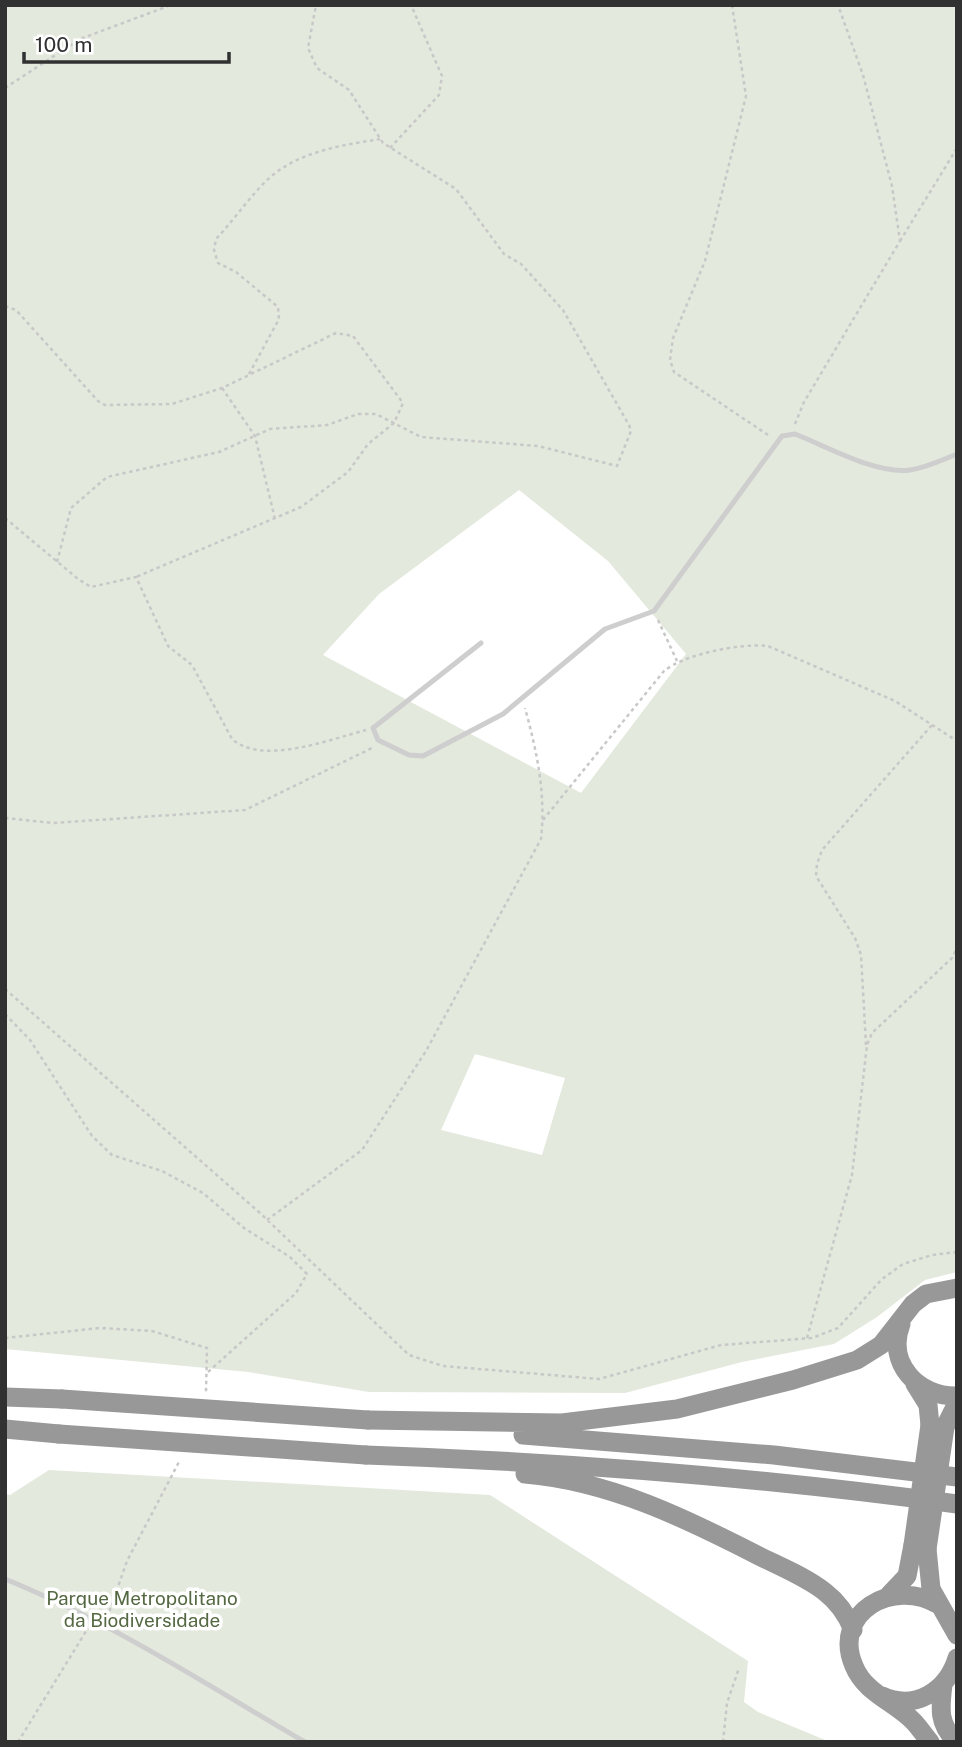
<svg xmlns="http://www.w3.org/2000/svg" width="962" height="1747" font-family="'Public Sans',sans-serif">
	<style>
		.green { fill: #e3e9dd; fill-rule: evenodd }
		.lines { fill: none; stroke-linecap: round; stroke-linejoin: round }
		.path { stroke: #c8c8c8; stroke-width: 2.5; stroke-dasharray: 3.5 3.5; stroke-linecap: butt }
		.lane { stroke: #cecece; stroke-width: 5 }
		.highway { stroke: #989898; stroke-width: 19 }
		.highway-bridge { stroke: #989898; stroke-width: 19 }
		.labels { text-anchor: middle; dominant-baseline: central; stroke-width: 7; stroke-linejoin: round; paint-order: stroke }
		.park-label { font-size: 19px; fill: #546842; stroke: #fff }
	</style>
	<rect width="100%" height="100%" fill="#fff"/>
	<path class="green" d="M 5,5 L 957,5 L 957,1272 L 925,1280 L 877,1317 L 834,1344 L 742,1362 L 625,1393 L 369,1392 L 248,1372 L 5,1349 ZM 519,490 L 608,561 L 686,654 L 581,793 L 323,655 L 379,594 ZM 475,1054 L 565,1078 L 542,1155 L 441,1130 Z
		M 49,1470 L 490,1495 L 748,1661 L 744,1702 L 758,1712 L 830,1742 L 5,1742 L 5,1494 L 10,1495 Z"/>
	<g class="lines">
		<path class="path" d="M 732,5 L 746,96 L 705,261 L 673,338 L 670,360 L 674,372 L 771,437
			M 5,88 L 80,39 L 171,5
			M 390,148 L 439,95 L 442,76 L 411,5
			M 900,241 L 957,148
			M 5,306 L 16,310 L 98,401 L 105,405 L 172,404 L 222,388 L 336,333 L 353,336 L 403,403 L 394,423 L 368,444 L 348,472 L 301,507 L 136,577
			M 249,374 L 279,319 L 278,307 L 236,272 L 218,263 L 214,250 L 216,239 C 233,221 248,199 266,181 C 296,152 341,145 381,139
			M 222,388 L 255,436 L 275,519
			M 795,424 L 804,402 L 900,241 L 892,186 L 863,75 L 838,5
			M 5,518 L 78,579 L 91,587 L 136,577 L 168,646 L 192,665 L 232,739 C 262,766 331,739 366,730
			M 57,562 L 71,508 L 107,477 L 219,452 L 270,429 L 327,425 L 358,414 L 376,414 L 421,437 L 538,446 L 617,466 L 631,431 L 629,425 L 563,310 L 521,264 L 504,254 L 456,189 L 383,143 L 349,90 L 317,68 L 308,48 L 316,5
			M 658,620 L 677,661
			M 5,818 L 53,823 L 245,810 L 372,748
			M 543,820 L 664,671 C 685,654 740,643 768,646 L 895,701 L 957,741
			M 5,989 L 260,1213 L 409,1355 L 443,1366 L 599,1379 L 721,1345 L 812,1338 L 838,1328 L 882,1279 L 903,1264 L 932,1255 L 957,1252
			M 5,1014 L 30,1040 L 92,1136 L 112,1155 L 162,1171 L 203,1193 L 244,1228 L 290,1257 L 307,1274 L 296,1293 L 208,1372
			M 866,1045 L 861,955 L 855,938 L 816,876 L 817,864 L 822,850 L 932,725
			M 267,1220 L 362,1150 L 426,1051 L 541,839 C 546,794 537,752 525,708
			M 5,1338 L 100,1328 L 152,1331 L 207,1348 L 206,1392
			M 807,1338 L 852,1175 L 867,1045 L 872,1033 L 952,958 L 957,948
			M 107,1618 L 127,1561 L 180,1460
			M 18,1742 L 88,1628
			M 723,1742 L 727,1703 L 739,1668"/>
		<path class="lane" d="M 481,643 L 373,728 L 378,740 L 409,755 L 423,756 L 503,714 L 605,629 L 654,611 L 782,436 L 795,434 C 826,446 877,475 910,470 C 925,468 942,460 957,454
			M 5,1579 C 111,1622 207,1685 305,1742"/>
		<path class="highway" d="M 901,1324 C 886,1363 918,1397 957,1396
			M 915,1384 L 928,1405 L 930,1425
			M 5,1397 L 62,1399
			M 368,1420 L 562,1423 L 677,1409 L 793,1380 L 857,1360 L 881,1345 L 913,1304 L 926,1294 L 957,1288
			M 945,1427 L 957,1403
			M 5,1429 L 59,1434
			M 523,1435 L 774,1455 L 957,1477
			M 366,1455 C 564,1462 761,1477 957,1504
			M 525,1474 C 609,1481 685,1518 759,1556 C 781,1567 806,1577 825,1592 C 838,1602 847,1615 853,1630
			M 927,1549 L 931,1589 L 957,1635
			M 889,1595 L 907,1576 L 913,1545
			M 943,1685 C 940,1708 938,1725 957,1742
			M 882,1696 C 915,1711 947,1691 957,1658
			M 930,1742 C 924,1735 919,1727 913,1721 C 893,1701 865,1693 854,1666 C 831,1613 893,1577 939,1605"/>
		<path class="highway-bridge" d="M 62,1399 L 368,1420
			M 59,1434 L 366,1455
			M 913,1545 L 930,1425
			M 927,1549 L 945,1427"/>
	</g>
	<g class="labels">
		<g class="park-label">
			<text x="142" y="1598">Parque Metropolitano<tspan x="142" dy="22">da Biodiversidade</tspan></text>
		</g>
	</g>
	<rect width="962" height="1747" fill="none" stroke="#313131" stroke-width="14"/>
	<path d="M24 52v10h205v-10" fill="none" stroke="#313131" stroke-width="3.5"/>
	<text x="35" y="52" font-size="21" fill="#313131" stroke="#ffffff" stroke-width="5" paint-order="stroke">100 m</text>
</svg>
